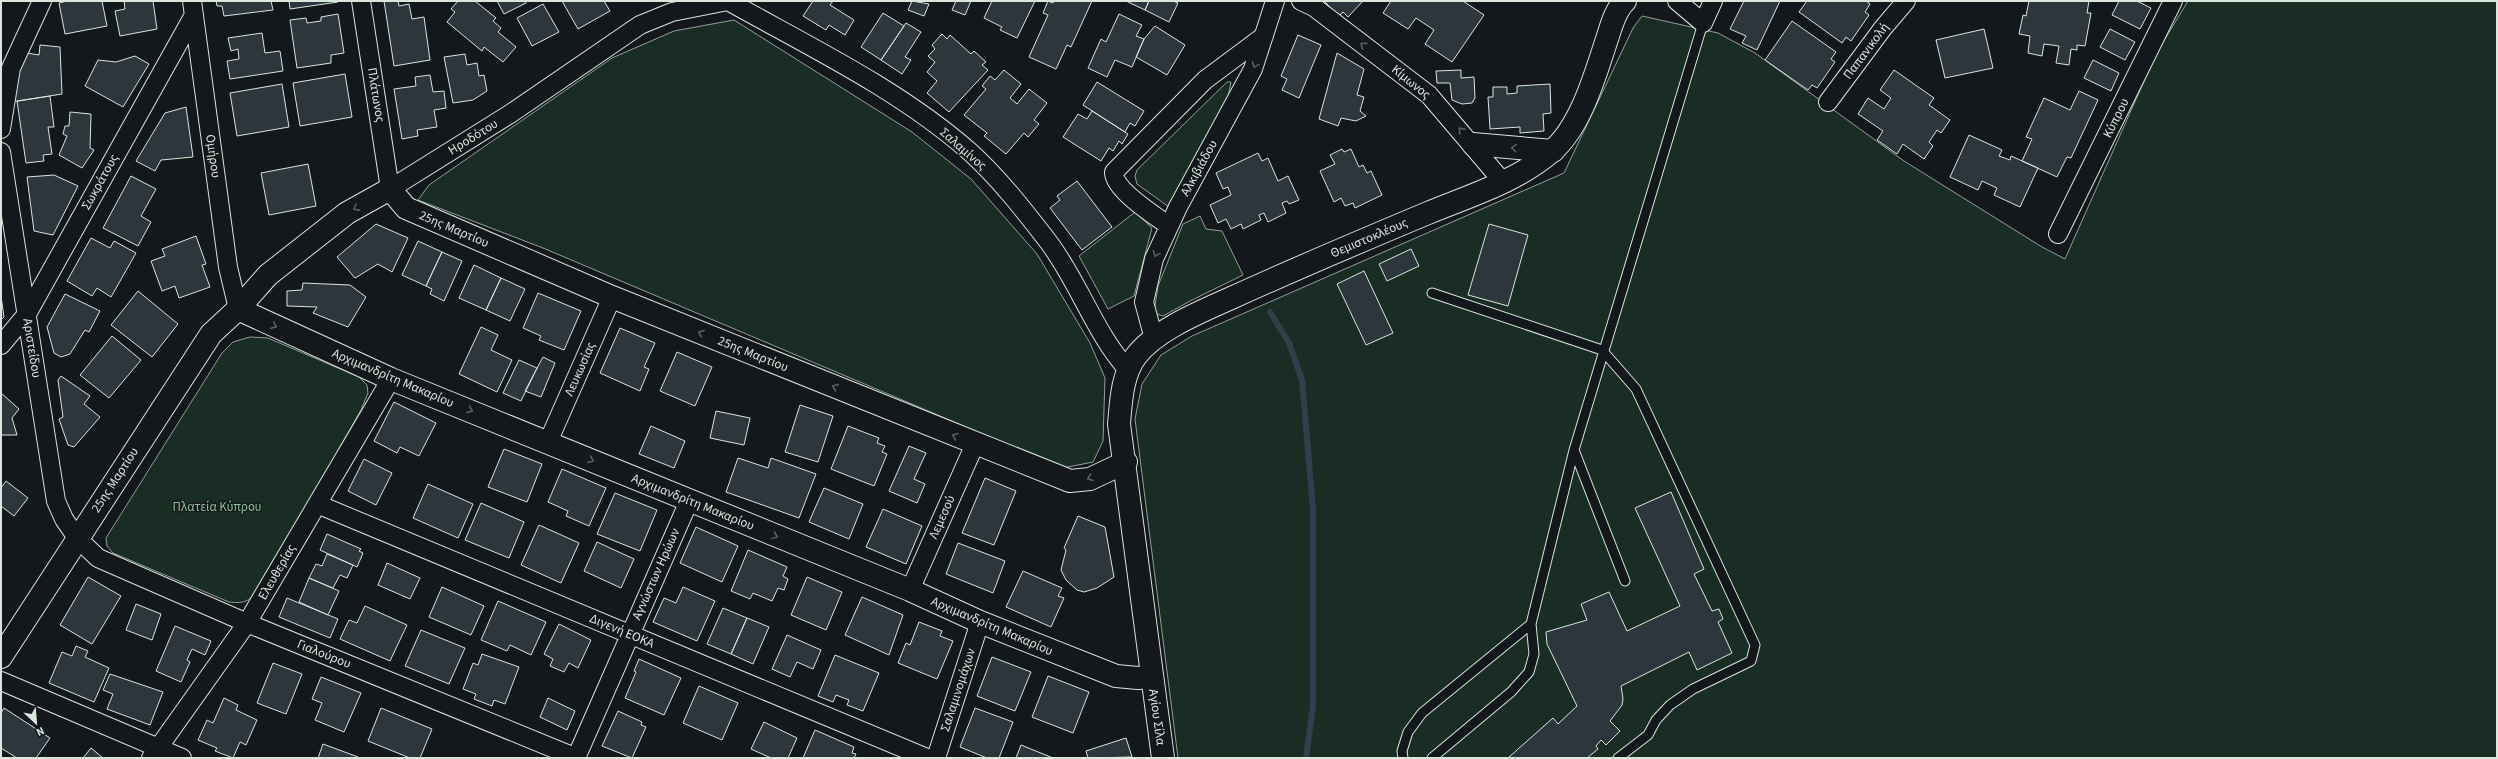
<svg xmlns="http://www.w3.org/2000/svg" width="2498" height="759" font-family="'Source Sans 3',sans-serif">
	<style>
		.green { fill: #1a2d24; stroke: #939e99 }
		.lines { fill: none; stroke-linecap: round; stroke-linejoin: round }
		.stream { stroke: #2f3f4d; stroke-width: 6 }
		.building { fill: #2c363c; stroke: #d8e6dc }
		.service-casing { stroke: #d8e6dc; stroke-width: 11 }
		.minor-casing { stroke: #d8e6dc; stroke-width: 20 }
		.tertiary-casing { stroke: #d8e6dc; stroke-width: 24 }
		.service { stroke: #14181c; stroke-width: 9 }
		.minor { stroke: #14181c; stroke-width: 18 }
		.tertiary { stroke: #14181c; stroke-width: 22 }
		.oneway { stroke: #59605f }
		.labels { text-anchor: middle; dominant-baseline: central; stroke-width: 3; stroke-linejoin: round; paint-order: stroke }
		.street-label { font-size: 13px; fill: #d8e6dc; stroke: #14181c }
		.park-label { font-size: 13px; fill: #8ac095; stroke: #14181c }
	</style>
	<rect width="100%" height="100%" fill="#14181c"/>
	<path class="green" d="M 2188,1 L 2497,1 L 2497,758 L 1178,758 L 1135,419 L 1142,384 L 1161,355 L 1192,336 L 1564,173 L 1633,28 L 1642,16 L 1718,33 L 1755,53 L 1904,161 L 2042,247 L 2065,259 L 2157,52 Z
		M 734,20 L 912,132 L 971,179 L 1037,254 L 1090,343 L 1105,378 L 1103,441 L 1093,462 L 1063,468 L 543,248 L 418,200 L 429,185 L 612,58 L 674,31 Z
		M 1227,82 L 1231,82 L 1228,98 L 1169,207 L 1137,184 L 1135,176 L 1137,170 Z
		M 1135,212 L 1152,228 L 1134,296 L 1108,309 L 1079,256 Z
		M 1200,216 L 1206,229 L 1222,231 L 1243,275 L 1192,300 L 1163,316 L 1154,313 L 1158,286 L 1183,224 Z
		M 250,337 L 268,338 L 359,377 L 367,385 L 368,393 L 361,410 L 260,588 C 250,601 245,604 229,602 L 113,553 L 107,546 L 106,538 L 222,353 L 233,342 Z"/>
	<g class="lines">
		<path class="stream" d="M 1270,312 L 1289,343 L 1302,380 L 1313,509 L 1313,706 L 1306,758"/>
	</g>
	<path class="building" d="M 67,1 L 102,1 L 107,26 L 65,34 L 59,3 Z
		M 124,1 L 153,1 L 157,29 L 120,36 L 115,11 L 125,9 Z
		M 216,1 L 271,1 L 273,10 L 224,16 L 222,6 L 217,6 Z
		M 289,1 L 338,1 L 338,2 L 290,9 Z
		M 384,1 L 398,1 L 399,6 L 409,4 L 412,19 L 424,17 L 430,60 L 394,66 Z
		M 458,1 L 475,1 L 496,18 L 493,21 L 501,28 L 498,32 L 516,47 L 503,62 L 484,47 L 482,51 L 447,22 L 455,12 L 451,9 Z
		M 497,1 L 525,1 L 526,3 L 504,14 Z
		M 562,1 L 604,1 L 610,11 L 578,29 Z
		M 813,1 L 833,1 L 830,5 L 854,20 L 845,35 L 829,25 L 826,30 L 803,16 Z
		M 912,1 L 929,4 L 924,16 L 908,10 Z
		M 956,1 L 971,1 L 965,15 L 952,10 Z
		M 992,1 L 1035,1 L 1017,38 L 1000,30 L 1002,27 L 984,18 Z
		M 1048,1 L 1053,3 L 1054,1 L 1092,1 L 1071,47 L 1067,45 L 1056,69 L 1029,57 L 1048,15 L 1043,13 Z
		M 1126,1 L 1149,1 L 1145,10 Z
		M 1149,1 L 1173,1 L 1178,3 L 1169,22 L 1145,10 Z
		M 1324,1 L 1363,1 L 1348,17 L 1343,12 L 1339,16 Z
		M 1391,1 L 1463,1 L 1484,15 L 1452,62 L 1425,44 L 1434,30 L 1416,18 L 1408,29 L 1383,13 Z
		M 1744,1 L 1780,1 L 1757,50 L 1742,43 L 1746,36 L 1730,29 Z
		M 1807,1 L 1866,1 L 1870,4 L 1865,12 L 1869,15 L 1851,41 L 1846,37 L 1842,43 L 1799,12 Z
		M 2029,1 L 2089,1 L 2087,13 L 2091,13 L 2085,46 L 2077,45 L 2077,50 L 2071,49 L 2069,65 L 2056,63 L 2059,46 L 2044,44 L 2042,56 L 2028,53 L 2030,36 L 2019,34 L 2023,15 L 2026,16 Z
		M 2119,1 L 2137,1 L 2151,8 L 2140,29 L 2112,15 Z
		M 543,4 L 559,32 L 532,46 L 517,18 Z
		M 883,13 L 904,26 L 881,60 L 861,47 Z
		M 338,14 L 344,53 L 331,55 L 331,63 L 297,68 L 290,20 L 306,18 L 307,23 L 321,21 L 321,17 Z
		M 1119,14 L 1142,25 L 1136,36 L 1144,39 L 1132,67 L 1115,60 L 1107,77 L 1088,68 L 1101,39 L 1106,42 Z
		M 1792,21 L 1836,52 L 1831,59 L 1835,62 L 1817,88 L 1812,85 L 1808,90 L 1765,60 Z
		M 906,23 L 921,32 L 905,57 L 911,60 L 902,74 L 881,60 Z
		M 1155,26 L 1185,45 L 1167,75 L 1136,57 L 1144,39 Z
		M 1984,29 L 1993,68 L 1945,78 L 1936,40 Z
		M 2110,29 L 2135,42 L 2125,60 L 2100,47 Z
		M 262,33 L 265,53 L 280,51 L 283,71 L 230,79 L 227,61 L 239,59 L 238,49 L 231,51 L 228,38 Z
		M 942,34 L 947,39 L 950,35 L 971,54 L 974,51 L 986,62 L 982,65 L 988,70 L 949,112 L 927,93 L 937,81 L 927,72 L 935,62 L 928,56 L 935,49 L 932,45 Z
		M 1298,35 L 1321,45 L 1299,98 L 1282,90 L 1287,79 L 1281,76 Z
		M 40,45 L 60,47 L 62,94 L 12,102 L 14,77 L 27,53 L 39,55 Z
		M 1337,53 L 1364,69 L 1357,95 L 1364,97 L 1360,111 L 1366,116 L 1356,121 L 1341,118 L 1338,126 L 1319,119 Z
		M 465,54 L 467,65 L 477,63 L 479,76 L 484,75 L 487,91 L 473,100 L 453,103 L 444,57 Z
		M 135,56 L 149,64 L 123,107 L 85,86 L 98,60 L 116,62 Z
		M 2093,60 L 2119,73 L 2111,91 L 2084,78 Z
		M 1004,70 L 1021,84 L 1010,98 L 1017,104 L 1029,89 L 1047,103 L 1034,120 L 1039,124 L 1028,137 L 1024,133 L 1006,154 L 984,136 L 987,133 L 964,115 L 986,89 L 982,86 L 990,76 L 995,80 Z
		M 1461,70 L 1461,78 L 1474,77 L 1475,98 L 1472,103 L 1462,104 L 1452,100 L 1450,83 L 1437,83 L 1436,71 Z
		M 1894,70 L 1934,98 L 1929,105 L 1950,120 L 1941,133 L 1937,130 L 1929,142 L 1933,146 L 1924,159 L 1903,144 L 1897,154 L 1877,140 L 1883,131 L 1858,114 L 1868,98 L 1884,109 L 1891,98 L 1880,90 Z
		M 345,74 L 352,117 L 300,126 L 293,83 Z
		M 430,75 L 433,92 L 444,91 L 446,108 L 434,110 L 437,127 L 417,130 L 418,136 L 402,139 L 394,89 L 416,86 L 415,77 Z
		M 1097,82 L 1144,111 L 1135,126 L 1130,123 L 1125,132 L 1083,105 Z
		M 282,84 L 289,127 L 237,136 L 230,93 Z
		M 1550,84 L 1551,113 L 1543,114 L 1544,131 L 1520,133 L 1520,127 L 1490,129 L 1488,97 L 1493,97 L 1493,87 L 1507,87 L 1507,94 L 1517,93 L 1517,86 Z
		M 2079,91 L 2098,100 L 2071,158 L 2067,157 L 2057,177 L 2022,161 L 2032,139 L 2026,137 L 2044,98 L 2070,110 Z
		M 50,96 L 54,127 L 48,127 L 52,154 L 43,155 L 44,161 L 26,163 L 17,101 Z
		M 186,107 L 193,157 L 161,160 L 155,171 L 136,161 L 165,113 Z
		M 1092,111 L 1128,134 L 1122,144 L 1119,141 L 1113,151 L 1109,148 L 1101,161 L 1063,137 L 1078,114 L 1087,119 Z
		M 70,112 L 91,114 L 90,148 L 94,150 L 82,168 L 59,155 L 67,136 L 63,134 L 65,126 L 69,126 Z
		M 1969,135 L 2002,150 L 1999,156 L 2010,160 L 2011,156 L 2038,168 L 2020,207 L 1994,195 L 1997,188 L 1982,181 L 1978,190 L 1950,177 Z
		M 1342,149 L 1344,152 L 1351,149 L 1359,167 L 1363,165 L 1367,173 L 1371,171 L 1382,195 L 1355,208 L 1353,203 L 1345,206 L 1341,198 L 1334,202 L 1320,171 L 1335,164 L 1330,155 Z
		M 1258,153 L 1262,161 L 1268,158 L 1278,181 L 1288,176 L 1299,200 L 1289,204 L 1287,201 L 1282,203 L 1286,213 L 1268,222 L 1264,213 L 1259,215 L 1261,220 L 1243,229 L 1241,224 L 1231,229 L 1226,219 L 1218,223 L 1210,205 L 1231,195 L 1228,187 L 1223,189 L 1216,173 Z
		M 308,164 L 316,206 L 269,215 L 261,173 Z
		M 54,175 L 78,186 L 53,235 L 34,231 L 27,177 Z
		M 131,176 L 156,189 L 141,216 L 151,222 L 138,246 L 103,228 Z
		M 1077,181 L 1112,227 L 1082,250 L 1050,208 L 1060,200 L 1057,196 Z
		M 376,224 L 408,238 L 392,272 L 378,264 L 355,278 L 337,257 Z
		M 1489,224 L 1528,235 L 1508,306 L 1468,295 Z
		M 196,236 L 206,264 L 202,265 L 210,287 L 179,298 L 175,286 L 162,291 L 151,261 L 165,256 L 162,249 Z
		M 91,238 L 110,248 L 114,241 L 136,253 L 111,297 L 97,288 L 92,296 L 67,281 Z
		M 418,241 L 442,252 L 426,286 L 402,275 Z
		M 1411,249 L 1419,266 L 1387,281 L 1379,264 Z
		M 442,252 L 462,261 L 444,301 L 430,294 L 432,289 L 426,286 Z
		M 474,265 L 501,278 L 486,310 L 459,298 Z
		M 1364,271 L 1393,333 L 1366,345 L 1337,284 Z
		M 501,278 L 525,289 L 510,321 L 486,310 Z
		M 303,283 L 350,285 L 366,297 L 348,327 L 313,313 L 317,307 L 287,306 L 287,291 L 302,290 Z
		M 138,291 L 178,324 L 152,357 L 111,325 Z
		M 538,293 L 581,311 L 564,350 L 539,340 L 541,336 L 523,328 Z
		M 65,294 L 100,311 L 89,332 L 85,330 L 70,354 L 61,357 L 54,353 L 47,327 Z
		M 1,296 L 4,317 L 1,320 Z
		M 481,327 L 498,335 L 491,350 L 512,360 L 497,392 L 459,374 Z
		M 620,328 L 655,343 L 644,367 L 649,369 L 640,391 L 600,373 Z
		M 112,336 L 141,360 L 109,398 L 80,375 Z
		M 677,352 L 712,367 L 695,406 L 660,391 Z
		M 543,357 L 555,363 L 541,397 L 525,391 Z
		M 519,360 L 537,368 L 521,401 L 503,393 Z
		M 61,376 L 90,396 L 84,404 L 100,417 L 74,447 L 68,445 L 59,419 L 63,417 L 58,380 Z
		M 1,393 L 19,409 L 12,418 L 17,435 L 1,435 Z
		M 394,402 L 436,423 L 419,456 L 400,447 L 397,453 L 374,441 Z
		M 800,405 L 833,416 L 818,462 L 785,452 Z
		M 716,411 L 750,418 L 744,445 L 710,438 Z
		M 651,426 L 685,441 L 674,468 L 639,454 Z
		M 848,426 L 879,438 L 877,443 L 885,446 L 882,452 L 887,454 L 874,486 L 831,469 Z
		M 909,446 L 926,453 L 914,479 L 925,484 L 917,503 L 889,491 Z
		M 504,449 L 542,464 L 527,502 L 488,487 Z
		M 738,458 L 768,468 L 771,458 L 816,474 L 799,518 L 726,492 Z
		M 364,459 L 392,473 L 376,505 L 348,491 Z
		M 562,469 L 606,488 L 589,526 L 566,516 L 568,511 L 548,502 Z
		M 985,478 L 1016,491 L 994,545 L 962,533 Z
		M 6,481 L 28,498 L 14,516 L 1,506 L 1,488 Z
		M 428,484 L 473,504 L 458,538 L 413,518 Z
		M 824,488 L 863,504 L 849,539 L 809,522 Z
		M 1671,492 L 1704,569 L 1694,574 L 1712,611 L 1719,609 L 1723,619 L 1718,622 L 1732,653 L 1697,670 L 1689,652 L 1621,686 L 1623,699 L 1622,705 L 1610,721 L 1620,731 L 1606,745 L 1601,740 L 1596,746 L 1598,749 L 1587,758 L 1508,758 L 1553,718 L 1558,724 L 1577,706 L 1547,644 L 1546,632 L 1587,620 L 1581,604 L 1609,592 L 1627,631 L 1680,606 L 1635,508 Z
		M 615,493 L 657,510 L 640,551 L 597,534 Z
		M 481,503 L 524,522 L 509,558 L 465,540 Z
		M 883,509 L 922,526 L 906,564 L 866,547 Z
		M 1078,516 L 1105,527 L 1114,577 L 1097,588 L 1084,592 L 1077,590 L 1066,580 L 1061,570 L 1066,550 L 1064,548 Z
		M 539,525 L 579,543 L 561,583 L 521,565 Z
		M 696,527 L 738,546 L 722,582 L 680,563 Z
		M 327,534 L 361,549 L 359,551 L 363,553 L 357,567 L 320,550 Z
		M 597,542 L 634,559 L 621,588 L 584,571 Z
		M 958,543 L 1005,561 L 993,593 L 946,574 Z
		M 748,550 L 787,567 L 783,576 L 788,579 L 784,590 L 778,588 L 772,601 L 753,593 L 750,599 L 731,591 Z
		M 327,554 L 353,565 L 347,578 L 340,575 L 333,588 L 309,578 L 316,564 L 322,566 Z
		M 387,563 L 420,578 L 410,599 L 378,585 Z
		M 1023,571 L 1062,588 L 1058,596 L 1064,598 L 1051,627 L 1006,607 Z
		M 88,577 L 121,596 L 92,644 L 60,625 Z
		M 807,577 L 842,592 L 826,630 L 791,615 Z
		M 309,578 L 339,591 L 328,615 L 299,602 Z
		M 442,587 L 484,606 L 471,635 L 429,617 Z
		M 683,587 L 715,601 L 697,641 L 653,622 L 664,598 L 676,603 Z
		M 862,597 L 903,615 L 889,655 L 845,635 Z
		M 287,598 L 338,619 L 330,638 L 279,617 Z
		M 498,601 L 546,622 L 531,655 L 510,645 L 507,651 L 481,640 Z
		M 136,604 L 161,614 L 152,640 L 126,630 Z
		M 365,606 L 407,625 L 390,661 L 340,639 L 349,620 L 357,623 Z
		M 723,608 L 747,618 L 731,654 L 707,644 Z
		M 747,618 L 769,627 L 753,664 L 731,654 Z
		M 919,622 L 942,631 L 940,636 L 953,641 L 937,679 L 898,663 L 906,643 L 910,645 Z
		M 559,624 L 591,640 L 578,668 L 569,663 L 564,672 L 550,666 L 553,659 L 544,654 Z
		M 175,626 L 211,641 L 205,655 L 192,649 L 187,660 L 190,662 L 181,682 L 156,671 Z
		M 421,630 L 465,648 L 449,684 L 405,666 Z
		M 787,635 L 821,650 L 813,669 L 797,662 L 790,677 L 772,669 Z
		M 76,646 L 88,651 L 85,657 L 109,668 L 94,702 L 49,683 L 62,652 L 72,656 Z
		M 482,654 L 519,667 L 505,704 L 494,700 L 492,706 L 474,699 L 476,694 L 463,689 L 473,663 L 478,665 Z
		M 835,655 L 879,673 L 863,711 L 847,705 L 849,700 L 836,695 L 833,702 L 818,696 Z
		M 992,657 L 1031,672 L 1015,711 L 977,696 Z
		M 639,659 L 681,678 L 664,715 L 625,698 L 636,672 L 634,671 Z
		M 273,663 L 302,674 L 286,714 L 257,703 Z
		M 110,674 L 163,692 L 150,725 L 107,709 L 113,694 L 103,690 Z
		M 1048,676 L 1089,692 L 1073,733 L 1032,717 Z
		M 321,677 L 361,693 L 344,732 L 315,720 L 322,703 L 312,699 Z
		M 699,686 L 738,703 L 722,740 L 683,723 Z
		M 224,698 L 238,705 L 236,710 L 257,720 L 246,745 L 240,742 L 233,758 L 215,751 L 217,748 L 198,740 L 207,720 L 213,723 Z
		M 548,698 L 575,711 L 567,730 L 540,717 Z
		M 4,708 L 50,738 L 36,758 L 17,758 L 1,748 L 1,713 Z
		M 381,708 L 432,729 L 420,758 L 410,758 L 368,741 Z
		M 975,708 L 1013,722 L 999,758 L 987,758 L 960,747 Z
		M 618,711 L 642,722 L 641,725 L 646,727 L 632,758 L 602,746 Z
		M 764,722 L 797,738 L 788,758 L 771,758 L 751,749 Z
		M 815,730 L 854,747 L 852,753 L 856,754 L 854,758 L 803,758 Z
		M 1126,738 L 1132,757 L 1088,758 L 1086,751 Z
		M 323,744 L 358,757 L 358,758 L 318,758 Z
		M 1021,745 L 1053,758 L 1016,758 Z
		M 91,748 L 103,758 L 83,758 Z"/>
	<g class="lines">
		<defs>
			<path id="service" d="M 1432,293 L 1602,350 L 1636,389 L 1755,645 L 1751,661 L 1693,689 L 1670,705 L 1656,720 L 1648,735 L 1618,758
				M 1574,450 L 1625,581
				M 1403,758 L 1402,751 L 1408,732 L 1422,713 L 1531,624
				M 1432,758 L 1511,692 L 1529,672 L 1534,654 L 1531,624 L 1574,450 L 1703,23"/>
			<path id="minor" d="M 192,1 L 228,267 L 238,309
				M 361,1 L 390,189 L 510,114 L 640,25 L 672,12 L 728,1
				M 728,1 C 810,47 898,89 969,151 C 998,177 1023,209 1047,240 C 1078,280 1094,332 1128,370
				M 1301,1 L 1314,7 L 1429,95 L 1503,182
				M 1677,1 L 1703,23 L 1713,1
				M 1828,102 L 1883,28 L 1906,1
				M 1,129 L 11,68 L 42,1
				M 1,152 L 56,501 L 64,519 L 77,538 L 98,558 L 247,623 L 577,758
				M 1168,225 C 1155,216 1113,189 1114,172 L 1205,80 L 1264,36
				M 2058,234 L 2173,1
				M 1154,339 L 1144,302 L 1154,259 L 1178,207 L 1253,69 L 1275,1
				M 1,345 L 27,314 L 194,15
				M 548,442 L 612,297
				M 317,504 L 927,758
				M 910,590 L 975,444
				M 1,681 L 182,758
				M 151,758 L 247,623 L 391,379
				M 576,758 L 689,501
				M 936,758 L 980,622"/>
			<path id="tertiary" d="M 1473,144 L 1553,151
				M 238,309 L 391,379 L 910,590 L 980,622 L 1116,676 L 1138,678 L 1152,676
				M 1,657 L 211,334 L 238,309 L 268,275 L 347,213 L 390,189 L 406,208 L 612,297 L 1070,481 L 1090,479 L 1126,462
				M 1163,758 L 1119,424 C 1121,401 1122,375 1136,356 C 1156,330 1200,312 1229,299 C 1295,269 1361,241 1428,213 C 1469,196 1516,182 1551,152 C 1581,127 1595,75 1607,39 C 1611,27 1615,10 1625,1"/>
		</defs>
		<use href="#service" class="service-casing"/>
		<use href="#minor" class="minor-casing"/>
		<use href="#tertiary" class="tertiary-casing"/>
		<use href="#service" class="service"/>
		<use href="#minor" class="minor"/>
		<use href="#tertiary" class="tertiary"/>
	</g>
	<defs><path id="oneway-chevron" d="M-2-3.5L2.5 0L-2 3.5" fill="none" stroke-width="1.6" stroke-linecap="round" stroke-linejoin="round"/></defs>
	<g class="oneway">
		<use href="#oneway-chevron" transform="translate(1363 45) rotate(-143)"/>
		<use href="#oneway-chevron" transform="translate(1255 65) rotate(110)"/>
		<use href="#oneway-chevron" transform="translate(1461 130) rotate(-132)"/>
		<use href="#oneway-chevron" transform="translate(1514 148) rotate(-175)"/>
		<use href="#oneway-chevron" transform="translate(356 208) rotate(151)"/>
		<use href="#oneway-chevron" transform="translate(1156 254) rotate(111)"/>
		<use href="#oneway-chevron" transform="translate(274 326) rotate(25)"/>
		<use href="#oneway-chevron" transform="translate(701 333) rotate(-158)"/>
		<use href="#oneway-chevron" transform="translate(835 387) rotate(-158)"/>
		<use href="#oneway-chevron" transform="translate(470 410) rotate(22)"/>
		<use href="#oneway-chevron" transform="translate(955 436) rotate(-158)"/>
		<use href="#oneway-chevron" transform="translate(591 460) rotate(23)"/>
		<use href="#oneway-chevron" transform="translate(1090 478) rotate(160)"/>
		<use href="#oneway-chevron" transform="translate(775 536) rotate(22)"/>
	</g>
	<g class="labels">
		<g class="street-label">
			<text transform="translate(1866 51) rotate(-53)">Παπανικολή</text>
			<text transform="translate(1411 82) rotate(39)">Κίμωνος</text>
			<text transform="translate(376 95) rotate(81)">Πλάτωνος</text>
			<text transform="translate(2116 118) rotate(-64)">Κύπρου</text>
			<text transform="translate(473 137) rotate(-32)">Ηροδότου</text>
			<text transform="translate(963 149) rotate(41)">Σαλαμίνος</text>
			<text transform="translate(213 156) rotate(82)">Ομήρου</text>
			<text transform="translate(1199 168) rotate(-61)">Αλκιβιάδου</text>
			<text transform="translate(100 182) rotate(-61)">Σωκράτους</text>
			<text transform="translate(454 229) rotate(23)">25ης Μαρτίου</text>
			<text transform="translate(1369 238) rotate(-23)">Θεμιστοκλέους</text>
			<text transform="translate(32 348) rotate(81)">Αριστείδου</text>
			<text transform="translate(753 354) rotate(22)">25ης Μαρτίου</text>
			<text transform="translate(580 369) rotate(-66)">Λευκωσίας</text>
			<text transform="translate(393 378) rotate(23)">Αρχιμανδρίτη Μακαρίου</text>
			<text transform="translate(115 480) rotate(-57)">25ης Μαρτίου</text>
			<text transform="translate(693 502) rotate(22)">Αρχιμανδρίτη Μακαρίου</text>
			<text transform="translate(942 517) rotate(-66)">Λεμεσού</text>
			<text transform="translate(277 572) rotate(-60)">Ελευθερίας</text>
			<text transform="translate(656 574) rotate(-66)">Αγνώστων Ηρώων</text>
			<text transform="translate(992 626) rotate(23)">Αρχιμανδρίτη Μακαρίου</text>
			<text transform="translate(622 631) rotate(23)">Διγενή ΕΟΚΑ</text>
			<text transform="translate(324 654) rotate(22)">Γιαλούρου</text>
			<text transform="translate(958 690) rotate(-72)">Σαλαμινομάχων</text>
			<text transform="translate(1157 717) rotate(82)">Αγίου Σίλα</text>
		</g>
		<g class="park-label">
			<text x="217" y="507">Πλατεία Κύπρου</text>
		</g>
	</g>
	<rect width="2498" height="759" fill="none" stroke="#d8e6dc" stroke-width="4"/>
	<g transform="translate(36 723) rotate(154)" stroke="#14181c" stroke-width="3" paint-order="stroke">
	<path d="M0-3L7 15L0 10L-7 15Z" fill="#d8e6dc"/>
	<text y="-6" font-size="11" font-weight="bold" text-anchor="middle" fill="#d8e6dc">N</text>
	</g>
</svg>
